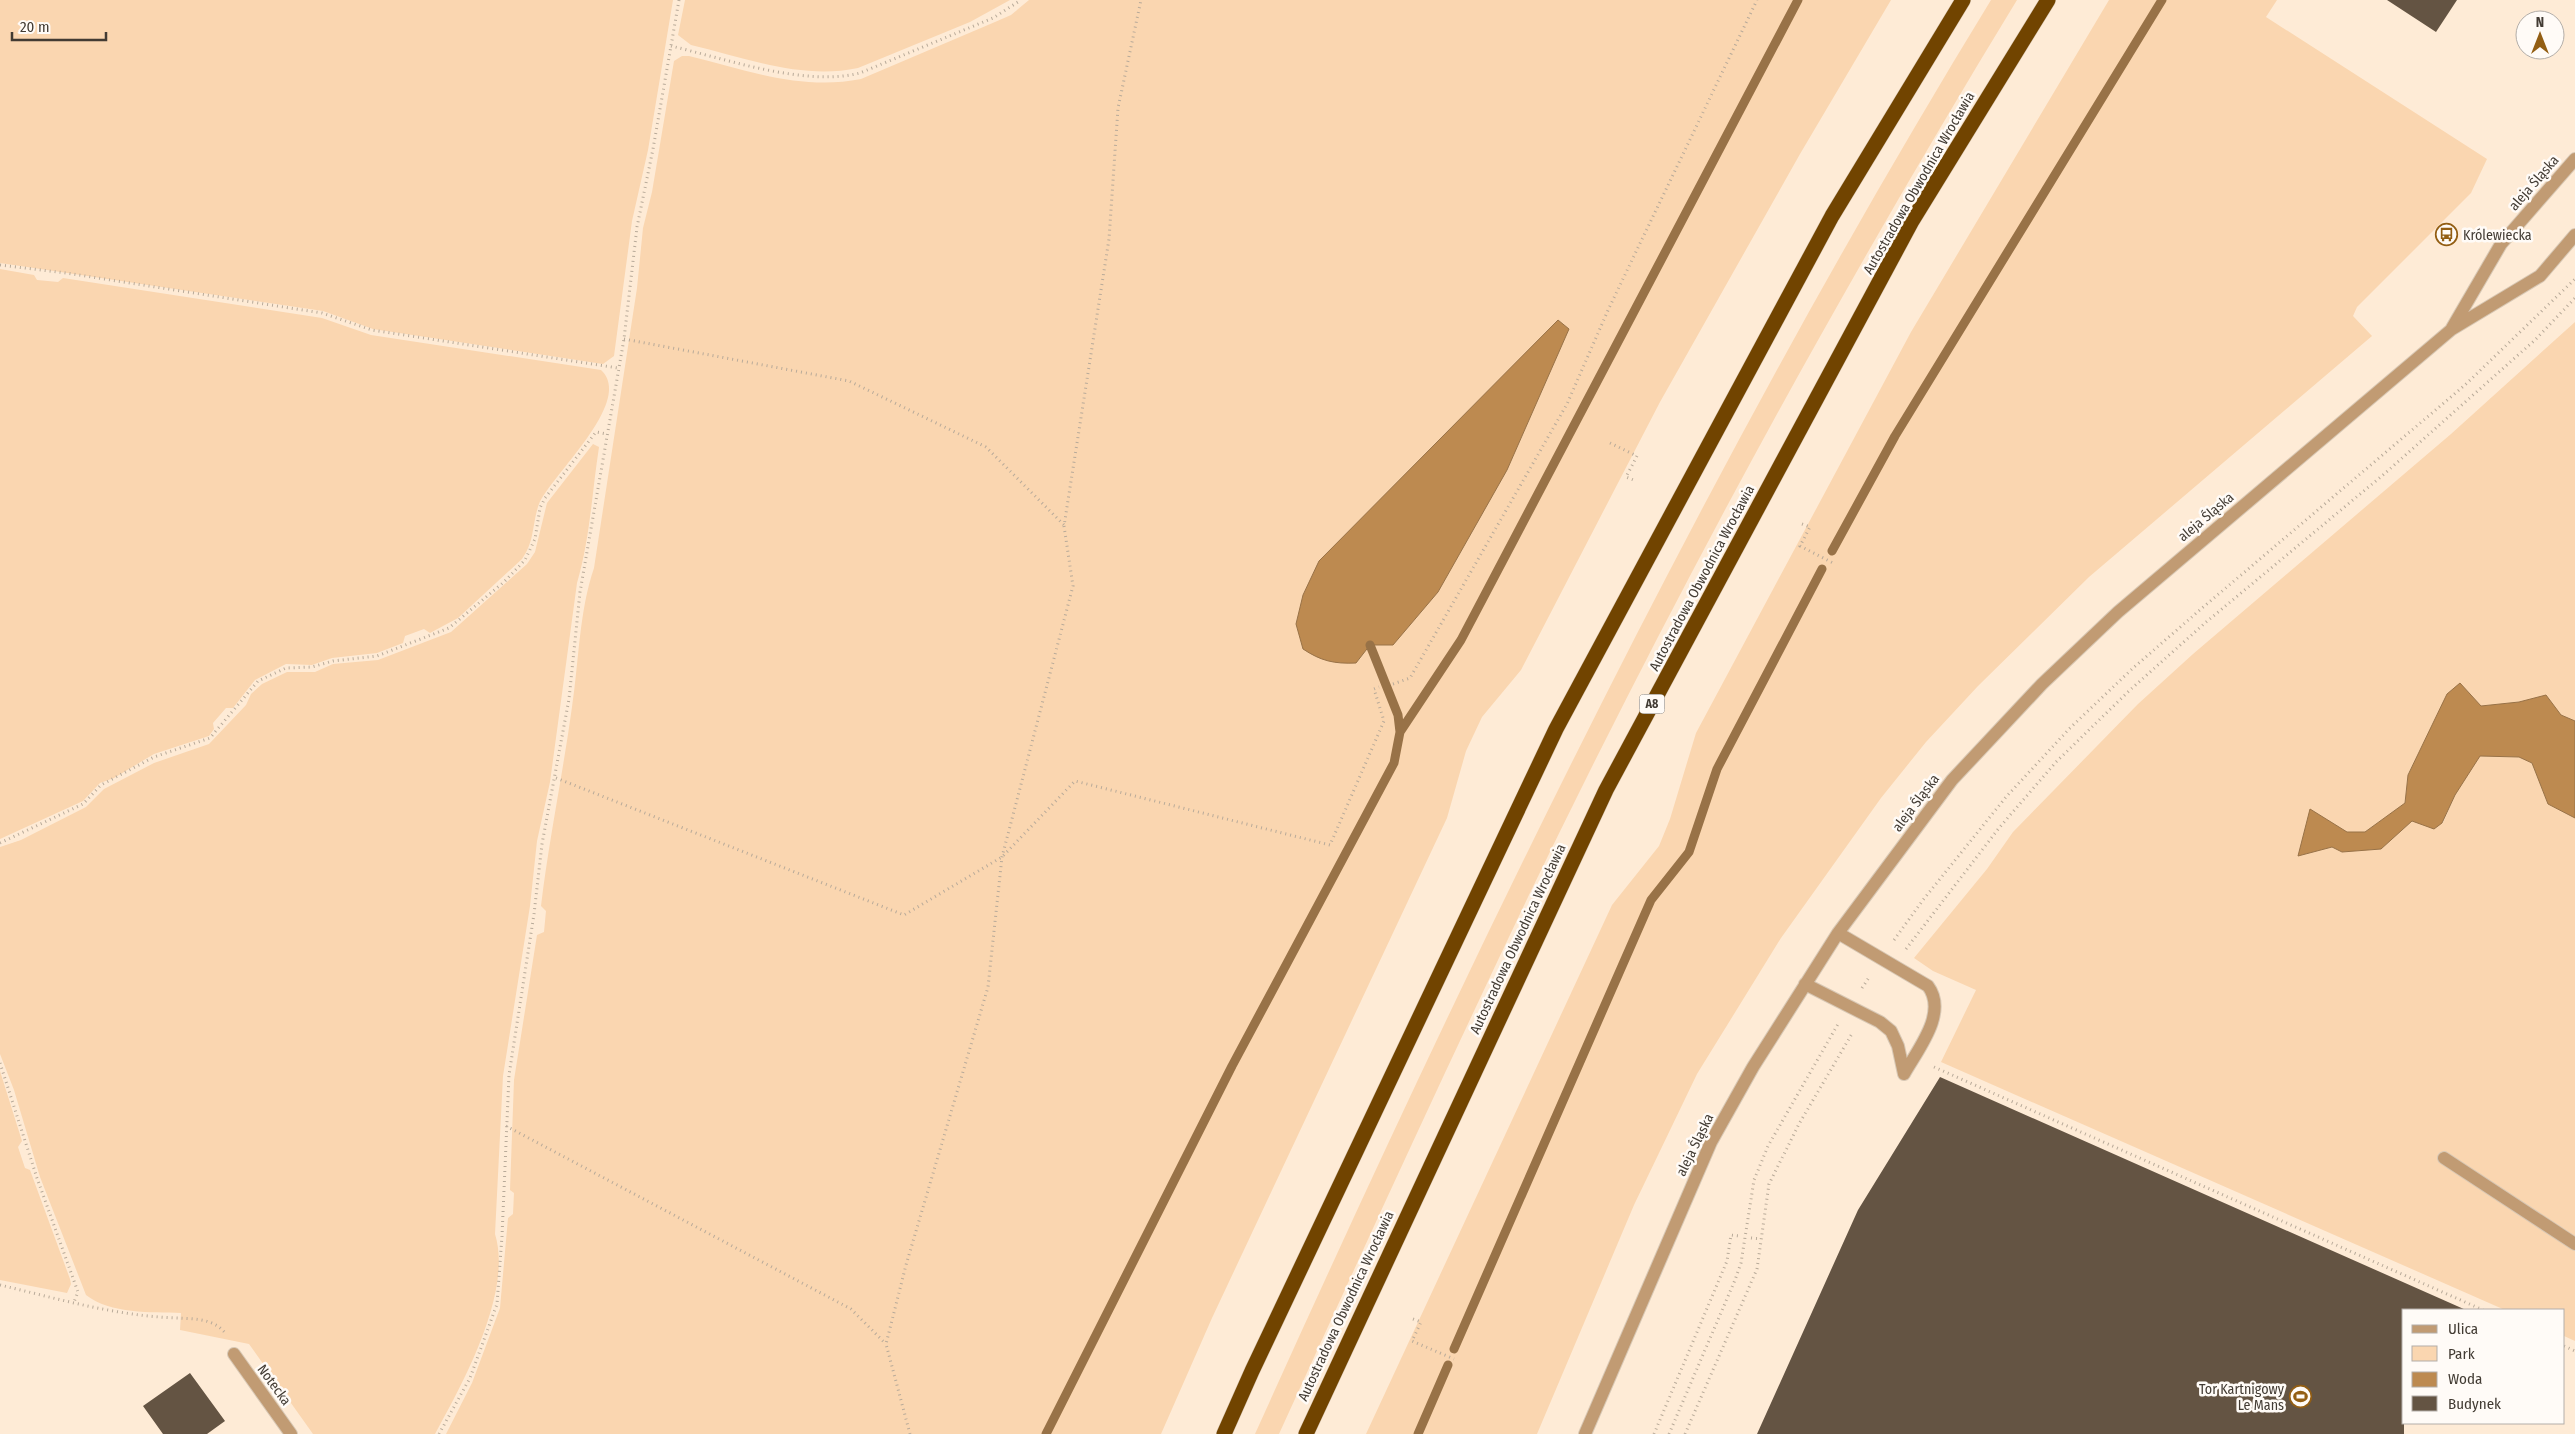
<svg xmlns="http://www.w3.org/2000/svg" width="2575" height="1434" font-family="'Fira Sans Condensed',sans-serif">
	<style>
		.green { fill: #fad6b0 }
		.water { fill: #bd8a50; stroke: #987247 }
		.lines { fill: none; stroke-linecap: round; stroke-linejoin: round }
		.stream { stroke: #987247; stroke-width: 9 }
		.building { fill: #645443 }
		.minor-casing { stroke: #d8c8b5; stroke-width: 14 }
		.highway-casing { stroke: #d8c8b5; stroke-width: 16 }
		.path { stroke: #b8aa99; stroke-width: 3; stroke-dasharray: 1 4; stroke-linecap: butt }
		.minor { stroke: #c19b73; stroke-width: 12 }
		.highway { stroke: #714400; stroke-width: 15 }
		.labels { text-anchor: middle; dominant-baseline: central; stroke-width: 5; stroke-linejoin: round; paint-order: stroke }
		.shield { fill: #fffbf7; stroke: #7b756e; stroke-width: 1 }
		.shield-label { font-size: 12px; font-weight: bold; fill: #423b33 }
		.street-label { font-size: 14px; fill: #423b33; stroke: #fffbf7 }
		.poi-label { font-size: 14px; fill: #423b33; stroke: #fffbf7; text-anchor: start }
	</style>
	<rect width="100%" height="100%" fill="#feebd6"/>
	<path class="green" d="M 0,0 L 673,0 L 648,150 L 632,221 L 614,356 L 603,364 L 373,329 L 323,311 L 0,263 Z
		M 685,0 L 1010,0 L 970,22 L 858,68 C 802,80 746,58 691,45 L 678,35 Z
		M 1029,0 L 1891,0 L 1800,154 L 1660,402 L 1521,670 L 1482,717 L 1466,751 L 1447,818 L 1212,1318 L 1161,1434 L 446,1434 L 472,1383 L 500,1308 L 508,1218 L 513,1214 L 514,1193 L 510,1190 L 514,1080 L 537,935 L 544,932 L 546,911 L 541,906 C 549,839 563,773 572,707 C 579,661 579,612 594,568 L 637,288 L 643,228 L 652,192 L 674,61 L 682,56 L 689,56 C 746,70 802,91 861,79 L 995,22 L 1011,15 Z
		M 1991,0 L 2017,0 C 1840,290 1676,590 1528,897 C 1443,1075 1361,1254 1279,1434 L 1255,1434 C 1476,944 1710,459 1991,0 Z
		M 2109,0 L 2277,0 L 2266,17 L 2487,159 L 2471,193 L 2357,307 L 2353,316 L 2372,336 L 2089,577 L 1978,686 L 1926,742 L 1881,798 L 1781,938 L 1697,1074 L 1634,1205 L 1537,1434 L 1366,1434 L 1612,905 L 1659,846 L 1670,819 L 1696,733 L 1911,332 Z
		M 0,269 L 34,275 L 37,280 L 58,282 L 63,278 L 322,318 L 371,335 L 601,370 C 635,401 551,475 539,504 C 532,523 535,541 522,559 L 458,618 L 430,633 L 424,629 L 405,636 L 403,643 L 377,653 L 332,658 L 312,665 L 286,664 L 255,680 L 233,708 L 226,708 L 213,723 L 214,729 L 209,736 L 154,754 L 114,778 L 100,783 L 83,801 L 0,839 Z
		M 2575,322 L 2575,721 L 2561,715 L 2546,695 L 2519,702 L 2481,706 L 2460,683 L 2436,718 L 2408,774 L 2405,803 L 2365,832 L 2347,832 L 2298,856 L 2332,847 L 2342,852 L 2381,849 L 2412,821 L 2443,823 L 2455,795 L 2479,756 L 2519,757 L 2532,763 L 2548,804 L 2575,818 L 2575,1341 L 2564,1336 L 2564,1310 L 2505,1310 L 1941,1062 L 1976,990 L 1933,971 L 1914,958 L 1987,869 L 2013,832 L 2138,704 L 2193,654 L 2451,434 Z
		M 593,444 L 599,447 C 592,492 590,539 577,583 L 550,782 L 537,841 L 530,906 L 503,1076 L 495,1234 C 513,1292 463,1383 435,1434 L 313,1434 L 249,1344 L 180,1330 L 181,1313 C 152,1312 110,1314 86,1295 L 40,1177 L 14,1090 L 0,1054 L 0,847 L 21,840 L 86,807 L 104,789 L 154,763 L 209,744 L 246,705 L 251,694 L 262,684 L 287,672 L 315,672 L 333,664 L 378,660 L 451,632 L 527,564 L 535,552 L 547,503 Z
		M 0,1071 L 22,1141 L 18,1147 L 25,1168 L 30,1170 L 70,1279 L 71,1284 L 67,1293 L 0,1280 Z"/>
	<path class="water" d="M 1558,320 L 1569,329 L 1507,470 L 1438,592 L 1393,645 L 1370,645 L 1356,663 C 1334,664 1321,661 1303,649 L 1296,624 L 1303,595 L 1319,561 Z
		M 2460,683 L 2481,706 L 2519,702 L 2546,695 L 2561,715 L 2575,721 L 2575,818 L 2548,804 L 2532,763 L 2519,757 L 2480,756 L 2455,795 L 2442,823 L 2434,829 L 2412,821 L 2381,849 L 2342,852 L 2332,847 L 2298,856 L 2310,809 L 2347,832 L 2365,832 L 2405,803 L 2408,775 L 2447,694 Z"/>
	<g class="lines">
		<path class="stream" d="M 1832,551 L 1895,436 L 2162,0
			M 1370,645 L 1398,715 L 1400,732
			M 1454,1349 L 1651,900 L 1689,852 L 1717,769 L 1822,569
			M 1046,1434 L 1232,1066 L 1394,763 L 1400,732 L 1461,640 L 1798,0
			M 1418,1434 L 1448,1365"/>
	</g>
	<path class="building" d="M 2387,0 L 2457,0 L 2436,32 Z
		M 1940,1077 L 2466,1310 L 2404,1310 L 2404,1434 L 1757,1434 L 1858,1210 Z
		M 190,1373 L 225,1421 L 207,1434 L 163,1434 L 143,1406 Z"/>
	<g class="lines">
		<defs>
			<path id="minor" d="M 2452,328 L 2501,244 L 2575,159
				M 1838,933 L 1928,986 C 1948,1013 1918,1049 1904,1074
				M 1805,984 L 1880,1022 L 1891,1031 L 1898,1046 L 1904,1074
				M 2444,1158 L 2575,1244
				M 234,1354 L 291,1434
				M 1585,1434 L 1711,1142 L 1753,1067 L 1838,933 L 1952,780 L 2042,684 L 2118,612 L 2452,329 L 2540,276 L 2575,235"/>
			<path id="highway" d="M 1224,1434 L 1252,1371 L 1556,729 L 1832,216 L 1963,0
				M 1306,1434 L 1606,790 L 1912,221 L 2048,0"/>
		</defs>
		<use href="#minor" class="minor-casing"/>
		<use href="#highway" class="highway-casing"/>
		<path class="path" d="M 671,46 C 726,59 805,87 860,73 L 993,18 L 1021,0
			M 0,265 L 66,273 L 322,313 L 372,330 L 618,368
			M 624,339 L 849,381 L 986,447 L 1064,525
			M 1610,443 L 1637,456 L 1626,477 L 1636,481
			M 1802,524 L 1810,527 L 1800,546 L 1833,563
			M 1393,684 L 1410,678 L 1567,404 L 1609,308 L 1757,0
			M 556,778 L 904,915 L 1002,857 L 1075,781 L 1330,845 L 1384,721 L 1374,689 L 1379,687
			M 0,843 L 83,804 L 101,785 L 154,757 L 210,738 L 258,681 L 286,668 L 312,667 L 333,661 L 377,656 L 449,628 L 504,582 L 525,560 L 535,539 L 540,508 L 545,498 L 596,432 L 607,434
			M 1894,940 L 1923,900 L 2006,797 L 2069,729 L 2132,669 L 2201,609 L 2465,385 L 2575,279
			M 1906,949 L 1999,828 L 2056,762 L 2130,690 L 2205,623 L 2383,475 L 2535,340 L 2575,298
			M 1862,988 L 1870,976
			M 0,1063 L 37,1178 L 78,1292 L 74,1302
			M 1934,1067 L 2483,1310
			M 506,1126 L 851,1309 L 886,1344
			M 1751,1238 L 1761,1239
			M 0,1285 C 59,1299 116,1316 177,1318 C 194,1319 214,1318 226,1334
			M 1413,1319 L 1421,1322 L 1412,1341 L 1454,1359
			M 2564,1346 L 2575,1351
			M 439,1434 L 470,1378 L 497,1304 L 502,1236 L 509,1075 L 534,914 L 542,844 L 569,699 L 580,592 L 624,339 L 637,227 L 653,149 L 679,0
			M 910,1434 L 886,1344 L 906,1265 L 988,987 L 1002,857 L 1073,586 L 1064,526 L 1109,239 L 1118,108 L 1141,0
			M 1654,1434 L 1727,1261 L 1731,1235 L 1739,1236
			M 1669,1434 L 1735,1280 L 1741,1263 L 1754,1180 L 1768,1146 L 1838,1024
			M 1685,1434 L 1757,1269 L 1769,1184 L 1799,1124 L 1853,1032"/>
		<use href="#minor" class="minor"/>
		<use href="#highway" class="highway"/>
	</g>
	<defs>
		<symbol id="bus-ring" viewBox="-11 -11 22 22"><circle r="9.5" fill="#fffbf7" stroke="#935e13" stroke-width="1.5"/><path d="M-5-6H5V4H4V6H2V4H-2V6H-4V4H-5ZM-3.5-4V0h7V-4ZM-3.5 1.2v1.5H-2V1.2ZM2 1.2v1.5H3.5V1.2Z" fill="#935e13"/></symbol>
		<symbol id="stadium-ring" viewBox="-11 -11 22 22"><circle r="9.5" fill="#fffbf7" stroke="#935e13" stroke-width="1.5"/><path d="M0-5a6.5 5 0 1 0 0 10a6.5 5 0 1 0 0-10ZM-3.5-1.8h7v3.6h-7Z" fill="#935e13"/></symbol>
	</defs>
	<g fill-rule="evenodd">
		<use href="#bus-ring" x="2434" y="222" width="25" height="25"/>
		<use href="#stadium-ring" x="2288" y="1384" width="25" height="25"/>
	</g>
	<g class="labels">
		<rect class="shield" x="1639.5" y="694.5" width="25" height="19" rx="4"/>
		<g class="shield-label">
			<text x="1652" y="704">A8</text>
		</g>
		<g class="street-label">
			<text transform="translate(1919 183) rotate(-60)">Autostradowa Obwodnica Wrocławia</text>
			<text transform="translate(2534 183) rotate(-49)">aleja Śląska</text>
			<text transform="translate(2206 517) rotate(-40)">aleja Śląska</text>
			<text transform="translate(1702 578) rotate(-62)">Autostradowa Obwodnica Wrocławia</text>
			<text transform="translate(1916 803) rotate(-53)">aleja Śląska</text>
			<text transform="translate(1518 939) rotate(-65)">Autostradowa Obwodnica Wrocławia</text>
			<text transform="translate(1695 1145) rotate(-64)">aleja Śląska</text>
			<text transform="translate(1346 1306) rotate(-65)">Autostradowa Obwodnica Wrocławia</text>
			<text transform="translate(274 1385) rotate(54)">Notecka</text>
		</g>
		<g class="poi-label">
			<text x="2463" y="235">Królewiecka</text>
			<text x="2284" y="1389" text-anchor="end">Tor Kartnigowy<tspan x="2284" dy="16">Le Mans</tspan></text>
		</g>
	</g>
	<rect x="2402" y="1309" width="162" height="115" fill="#fffbf7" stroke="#b3aea9"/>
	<rect x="2412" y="1325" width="25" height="8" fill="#c19b73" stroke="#b3aea9"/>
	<text x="2448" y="1334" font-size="15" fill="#423b33">Ulica</text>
	<rect x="2412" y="1346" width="25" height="15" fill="#fad6b0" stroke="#b3aea9"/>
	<text x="2448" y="1359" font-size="15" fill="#423b33">Park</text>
	<rect x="2412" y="1372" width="25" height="15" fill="#bd8a50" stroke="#b3aea9"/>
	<text x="2448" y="1384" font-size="15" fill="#423b33">Woda</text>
	<rect x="2412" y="1396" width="25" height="15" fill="#645443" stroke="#b3aea9"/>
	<text x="2448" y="1409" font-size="15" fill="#423b33">Budynek</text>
	<g transform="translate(2540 35)"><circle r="24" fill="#fffbf7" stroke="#b3aea9"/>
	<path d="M0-4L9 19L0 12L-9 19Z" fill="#935e13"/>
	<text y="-8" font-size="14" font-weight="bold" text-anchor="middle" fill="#423b33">N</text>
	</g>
	<path d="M12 32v8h94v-8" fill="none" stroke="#423b33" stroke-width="2.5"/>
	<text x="20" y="32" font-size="15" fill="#423b33" stroke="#fffbf7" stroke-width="4" paint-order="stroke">20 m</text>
</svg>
